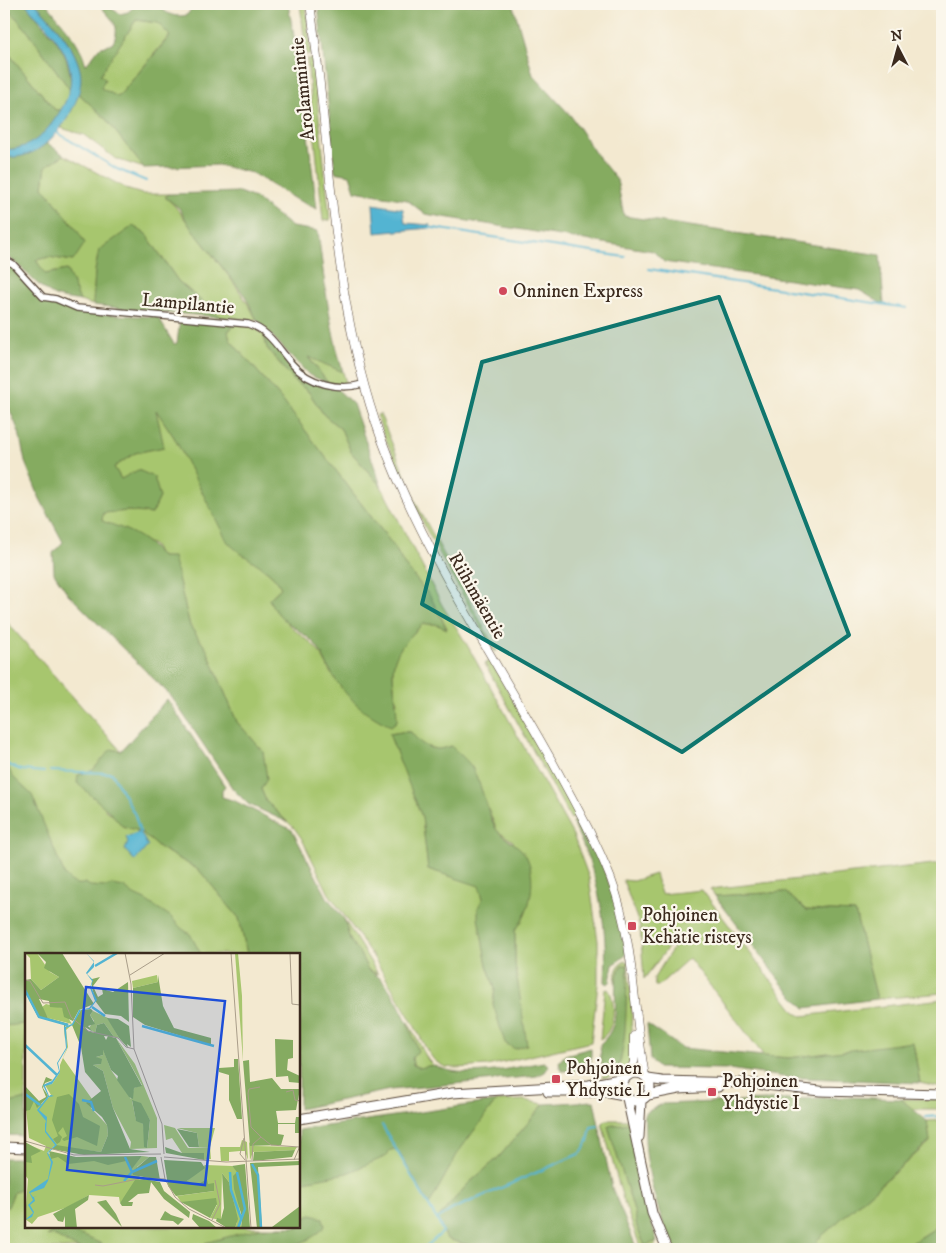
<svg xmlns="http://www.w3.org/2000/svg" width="946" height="1253" font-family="'IM FELL DW Pica',serif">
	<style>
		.green { fill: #a7c66e; stroke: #717846; fill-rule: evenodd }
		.forest { fill: #85ab61; stroke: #606a40; fill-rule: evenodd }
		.water { fill: #53b4d2; stroke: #476f78 }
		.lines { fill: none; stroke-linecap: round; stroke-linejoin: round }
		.stream { stroke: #53b4d2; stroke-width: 2 }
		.minor-casing { stroke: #574739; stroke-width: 8 }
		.tertiary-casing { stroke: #574739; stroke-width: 9 }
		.secondary-casing { stroke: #574739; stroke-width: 11 }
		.minor { stroke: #fff; stroke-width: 5.5 }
		.tertiary { stroke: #fff; stroke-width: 8 }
		.secondary { stroke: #fff; stroke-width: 9 }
		.marked { fill: #0f766e; fill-opacity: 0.2; stroke: #0f766e; stroke-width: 4; stroke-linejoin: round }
		.poi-dot { fill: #d1495b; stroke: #fbf7ec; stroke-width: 2 }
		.labels { text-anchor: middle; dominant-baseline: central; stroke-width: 4.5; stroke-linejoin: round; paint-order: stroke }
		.street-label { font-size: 19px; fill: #3b2a1e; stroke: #fbf7ec }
		.poi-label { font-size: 19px; fill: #3b2a1e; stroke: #fbf7ec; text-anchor: start }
		.inset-river { fill: none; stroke: #53b4d2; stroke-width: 2.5 }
		.inset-road { fill: none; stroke: #a99d89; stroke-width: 1 }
		.view { fill: #1d4ed8; fill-opacity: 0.15; stroke: #1d4ed8; stroke-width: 2.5 }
		.inset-edge { fill: none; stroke: #3b2a1e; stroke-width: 2.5 }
	</style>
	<rect width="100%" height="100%" fill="#fbf7ec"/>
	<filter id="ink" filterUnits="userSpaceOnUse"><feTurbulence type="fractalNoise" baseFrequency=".02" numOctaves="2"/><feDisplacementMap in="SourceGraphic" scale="10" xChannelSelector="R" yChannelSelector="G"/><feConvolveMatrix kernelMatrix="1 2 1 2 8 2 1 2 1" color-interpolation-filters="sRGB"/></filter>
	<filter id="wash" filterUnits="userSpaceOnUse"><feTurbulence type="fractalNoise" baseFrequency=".0096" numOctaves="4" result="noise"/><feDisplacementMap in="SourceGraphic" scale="20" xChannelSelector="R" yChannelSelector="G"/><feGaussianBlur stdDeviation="1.12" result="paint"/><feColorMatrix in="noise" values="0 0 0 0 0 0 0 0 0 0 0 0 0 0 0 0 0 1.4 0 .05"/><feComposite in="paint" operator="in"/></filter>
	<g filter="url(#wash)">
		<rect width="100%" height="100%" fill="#f3e9d0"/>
		<path class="green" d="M 4,4 L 26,29 L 71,91 L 62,110 L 55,110 L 4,48 Z
			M 300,4 L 306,4 L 311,55 L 307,55 L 306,52 Z
			M 136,20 L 158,23 L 170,35 L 118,97 L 100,88 L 99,75 Z
			M 307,59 L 313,59 L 330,220 L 323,221 Z
			M 78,93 L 105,118 L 144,168 L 116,159 L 84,135 L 61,128 Z
			M 64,155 L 129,190 L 142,194 L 169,194 L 165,197 C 180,209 185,221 197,235 C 218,263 241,289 257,320 L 220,317 L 178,281 L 146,234 L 99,250 L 95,271 L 93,305 L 80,301 L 67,270 L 45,274 L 36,260 L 49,257 L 72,261 L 75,227 L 43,187 L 46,166 Z
			M 237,324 L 253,326 L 264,335 L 267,348 L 295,382 L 308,391 L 324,415 L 341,429 L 351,452 L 381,486 L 442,605 L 466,643 L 573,835 L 589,878 L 598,941 L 598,984 L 591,1042 L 487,1066 L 456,1068 L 445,1067 L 435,1061 L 428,1052 L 413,1023 L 374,958 L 329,894 L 302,839 L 295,829 L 266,801 L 261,789 L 263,751 L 237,722 L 207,650 L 190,626 L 173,558 L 161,557 L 153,545 L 102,521 L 103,513 L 129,511 L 152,514 L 160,497 L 121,479 L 114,467 L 135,453 L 163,447 L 155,408 L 174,437 L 217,518 L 262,567 L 277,579 L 281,588 L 269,599 C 276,608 283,619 291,627 C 314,646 318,645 331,674 L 397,703 C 389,661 391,653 423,624 L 435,624 L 447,628 L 430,596 L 403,563 L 395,548 L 279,396 L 230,340 L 228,331 ZM 402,732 L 411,732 L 421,745 L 440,750 L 472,767 L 497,831 L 513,841 C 523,871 541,903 515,930 L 515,964 L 520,1002 L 493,1004 L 495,988 L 487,965 L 478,908 L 483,898 L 479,885 L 428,869 L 422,817 L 390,734 Z
			M 307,355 L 343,372 L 347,386 L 328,383 Z
			M 380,414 L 418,507 L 497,651 L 494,651 L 426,529 L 382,431 L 377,415 Z
			M 4,619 L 121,751 L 105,810 L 116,817 L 122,826 L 140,831 L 160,848 L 199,870 L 239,918 L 247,954 L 26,954 L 26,1116 L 4,1117 Z
			M 489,661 L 491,661 L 578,816 L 571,819 L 485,664 Z
			M 942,863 L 942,993 L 877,999 L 855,912 L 806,910 L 785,892 L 715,896 L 710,889 Z
			M 655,874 L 661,894 L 702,890 L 796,1013 L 802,1016 L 942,999 L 942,1088 L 920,1083 L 913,1043 L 789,1058 L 764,1056 L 689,958 L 658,986 L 655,986 L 654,978 L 673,948 L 670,945 L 644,979 L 640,927 L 623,880 L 633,881 Z
			M 344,919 L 378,974 L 368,970 L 360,954 L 350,940 Z
			M 626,961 L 628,962 L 632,1008 L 630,1063 C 626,1076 613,1076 602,1078 L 604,1074 L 602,1071 L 619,1066 C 626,1026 628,1010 619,970 L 618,979 L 615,982 C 616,973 616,964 626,961 Z
			M 608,989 C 617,1001 615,1032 600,1039 L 605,990 Z
			M 408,1022 L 428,1060 L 433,1065 L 420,1068 L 413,1065 Z
			M 901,1099 L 942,1099 L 942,1109 L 912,1109 Z
			M 523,1100 L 544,1104 L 499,1157 L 468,1184 L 437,1219 L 447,1239 L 483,1249 L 4,1249 L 4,1174 L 26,1173 L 26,1227 L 299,1227 L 299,1168 L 395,1146 L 429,1204 L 459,1150 L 496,1101 Z
			M 606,1120 L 629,1120 L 629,1123 L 608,1126 L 635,1214 L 637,1227 L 645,1246 L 657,1241 L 653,1249 L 641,1249 L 623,1199 L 602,1124 Z
			M 942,1120 L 942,1224 L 902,1249 L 822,1249 L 815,1241 L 930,1142 L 927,1121 Z"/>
		<path class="forest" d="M 4,4 L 26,4 C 50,37 71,45 71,91 L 26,29 Z
			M 36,4 L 47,4 C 62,24 80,40 86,65 L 99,48 L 113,43 C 122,23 110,20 101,6 L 104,4 L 120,14 L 128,12 L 137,4 L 157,4 C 166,14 174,18 187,15 L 195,4 L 288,4 L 300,69 L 317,209 L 295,199 L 252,173 L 218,165 L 144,168 L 105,118 L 78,93 C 89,58 57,27 36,4 ZM 136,20 L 158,23 L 170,36 L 118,97 L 101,88 L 105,79 L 100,75 Z
			M 318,4 L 513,4 L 533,75 L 571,116 L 595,153 L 617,180 L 624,216 L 880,255 L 884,305 L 859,290 L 664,262 L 653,251 L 425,214 L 407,200 L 355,191 L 350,175 L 335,172 Z
			M 4,48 L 55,110 L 62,110 C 45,133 35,149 4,150 Z
			M 47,143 L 64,155 L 46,166 L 43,187 L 75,227 L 85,243 L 73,261 L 49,257 L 36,260 L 45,274 L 67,270 L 80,301 C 71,299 60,299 53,295 C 34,285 23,265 4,255 L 4,157 C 18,158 36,152 47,143 Z
			M 239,192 L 255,198 L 292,227 L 318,231 C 324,279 329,325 343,372 L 308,357 L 328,383 L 309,375 L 257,320 L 245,296 L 189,225 L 179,208 L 165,197 L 169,194 Z
			M 133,226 L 146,234 L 178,281 L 220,317 L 134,310 L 93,305 L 95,271 L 99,250 Z
			M 4,261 C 20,269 27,288 42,298 C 67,316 127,315 158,317 L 174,344 L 177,343 L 180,320 L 237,324 L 228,331 L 230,340 L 279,396 L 395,548 L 403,563 L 430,596 L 447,629 L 435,624 L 423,624 C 379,664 396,671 397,721 L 391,726 C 367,716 343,695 331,672 C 325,662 322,651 313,642 C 298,628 277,620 269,599 L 281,588 C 271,566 242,559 227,541 L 174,437 L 156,410 L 164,447 L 135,453 L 114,467 L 121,479 L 138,470 L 154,477 L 160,497 L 152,514 L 129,511 L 103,513 L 102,521 C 125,529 146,536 161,557 L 173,557 L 190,626 L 207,650 L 237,722 L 263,751 L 267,779 L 261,789 L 266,801 L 287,822 L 248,804 L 233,789 L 171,696 L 68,594 L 54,573 L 53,553 L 63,542 L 40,499 L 25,462 L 19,432 L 4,396 Z
			M 264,335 L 306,379 L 321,386 L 337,389 L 353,404 L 381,486 L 351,452 L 341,429 L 324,415 L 308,391 L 295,382 L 267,348 Z
			M 167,699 L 225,786 L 222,790 L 222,797 L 235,801 L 292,830 L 327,897 L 344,919 L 350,940 L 360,954 L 368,970 C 392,980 410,1027 418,1051 L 412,1058 L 413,1065 L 420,1068 L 433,1065 C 466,1081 509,1068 544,1062 L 549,1066 L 545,1072 L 537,1076 L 390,1090 L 299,1109 L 299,954 L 247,954 L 239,918 L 199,870 L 160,848 L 140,831 L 122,826 C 113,813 89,794 77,783 L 78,775 L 93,770 L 111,749 L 121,751 Z
			M 402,732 L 411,732 C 422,747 434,753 451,746 C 458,753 468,760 472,768 C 483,787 486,810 496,829 C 500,836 518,844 525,854 C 538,875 531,914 515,930 L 515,964 L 527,1045 L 515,1049 L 505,1043 L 493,1004 L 495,988 L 487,965 L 478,918 L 478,908 L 483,898 L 479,886 L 428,869 L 422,817 L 389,734 Z
			M 4,763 L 8,766 L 12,776 L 32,795 L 65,876 C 71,881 76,887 85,883 L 90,886 L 107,887 L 112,885 L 124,887 L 134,895 L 145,900 L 170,916 L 181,928 L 190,934 L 201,954 L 26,954 L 26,1024 L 4,1026 Z
			M 579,819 C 604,860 620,909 626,955 L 613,965 L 610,982 L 608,984 L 605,982 C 608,926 599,873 572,822 Z
			M 785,892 L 806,910 L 855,912 L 877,999 L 805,1008 L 786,989 L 715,896 Z
			M 622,965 L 627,965 L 628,968 C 625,1001 628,1034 619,1066 L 602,1071 L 600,1044 C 628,1020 606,991 622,965 Z
			M 647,1024 L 682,1048 L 764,1056 L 789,1058 L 913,1042 L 920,1083 L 784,1077 L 729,1069 L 658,1068 L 650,1059 Z
			M 591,1048 L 591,1070 L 561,1071 L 559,1062 L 565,1055 Z
			M 847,1097 L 901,1099 L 927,1121 L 930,1141 L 816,1241 L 822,1249 L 673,1249 C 655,1204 642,1161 645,1113 L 662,1104 Z
			M 26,1099 L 26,1136 L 6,1135 L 4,1128 L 4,1104 Z
			M 496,1101 L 459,1151 L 429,1205 L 400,1154 L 394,1149 L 389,1151 L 387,1156 L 347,1173 L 299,1182 L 299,1130 Z
			M 594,1101 L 612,1188 L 637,1249 L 483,1249 L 447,1239 L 437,1219 L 468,1184 L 499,1157 L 544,1104 Z
			M 629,1123 L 639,1180 L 657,1241 L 645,1246 L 637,1227 L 635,1214 L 608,1126 Z
			M 4,1158 L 26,1158 L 26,1186 L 14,1192 L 8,1207 L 4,1208 Z
			M 311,1215 L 323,1218 L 325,1226 C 314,1241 284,1251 266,1249 C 262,1249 258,1247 254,1246 C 235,1245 225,1253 205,1243 L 260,1228 L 299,1227 L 299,1221 Z
			M 942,1224 L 942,1249 L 902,1249 Z
			M 54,1230 C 75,1230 90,1239 108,1247 L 108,1249 L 79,1249 L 52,1235 L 47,1236 Z"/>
		<path class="water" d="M 26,4 L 36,4 C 53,23 74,44 80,70 C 86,96 61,134 40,148 C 29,156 16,158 4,157 L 4,150 C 26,149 39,140 52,123 C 78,89 77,64 49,30 C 42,20 33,14 26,4 Z
			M 373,204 L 403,209 L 405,223 L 430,225 L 429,228 L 375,233 Z
			M 140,832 L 148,846 L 135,861 L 125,850 L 128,842 L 126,837 Z"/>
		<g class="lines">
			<path class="stream" d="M 56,132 L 117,169 L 146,181
				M 427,227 L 625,257
				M 649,269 L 907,308
				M 4,763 L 21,770 L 44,772
				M 50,771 L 112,773 L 135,815 L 140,832
				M 926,1117 L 942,1116
				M 382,1125 L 436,1218
				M 423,1249 L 443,1232 L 437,1219 L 453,1209 L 581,1153 L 588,1141 L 591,1127 L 598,1126"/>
		</g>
	</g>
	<g filter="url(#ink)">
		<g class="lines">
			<defs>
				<path id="minor" d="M 4,259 L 13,264 L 43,297 L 56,299 L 77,308 L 248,324 C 269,330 278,348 292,364 C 309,384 339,391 363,384"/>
				<path id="tertiary" d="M 310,4 C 332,150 330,298 381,438 C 423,552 493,655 552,761 C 573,800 595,838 611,879 C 635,943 633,1010 645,1076
					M 629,1074 L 634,1062 L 634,1036"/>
				<path id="secondary" d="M622 1087a14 14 0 1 1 28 0a14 14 0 1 1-28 0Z
					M 648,1079 L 662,1081 L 746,1083 L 820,1091 L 942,1094
					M 548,1092 L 608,1092 L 624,1095
					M 648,1095 L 679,1089 L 718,1087
					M 627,1098 L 652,1213 L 667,1249
					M 299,1119 L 452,1093 L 589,1085 L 624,1078
					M 639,1137 L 641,1101
					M 4,1147 L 26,1148"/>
			</defs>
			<use href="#minor" class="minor-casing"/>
			<use href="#tertiary" class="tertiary-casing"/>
			<use href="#secondary" class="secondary-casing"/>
			<use href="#minor" class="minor"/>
			<use href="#tertiary" class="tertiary"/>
			<use href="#secondary" class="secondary"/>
		</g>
	</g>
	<path class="marked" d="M 719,297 L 849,635 L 682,752 L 422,604 L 482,362 Z"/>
	<g class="poi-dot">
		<circle cx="503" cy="291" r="5"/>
		<rect x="627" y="921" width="10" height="10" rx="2.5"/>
		<rect x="551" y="1074" width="10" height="10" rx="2.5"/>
		<rect x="707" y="1087" width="10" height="10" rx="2.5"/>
	</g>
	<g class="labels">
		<g class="street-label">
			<text transform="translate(303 89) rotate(-96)">Arolammintie</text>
			<text transform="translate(188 304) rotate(5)">Lampilantie</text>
			<text transform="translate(477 596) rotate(60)">Riihimäentie</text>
		</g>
		<g class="poi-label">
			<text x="513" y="291">Onninen Express</text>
			<text x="642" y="915">Pohjoinen<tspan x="642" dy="22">Kehätie risteys</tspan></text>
			<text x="566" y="1068">Pohjoinen<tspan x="566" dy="22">Yhdystie L</tspan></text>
			<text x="722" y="1081">Pohjoinen<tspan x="722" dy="22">Yhdystie I</tspan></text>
		</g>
	</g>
	<g transform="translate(25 953)">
		<rect width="275" height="275" fill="#f3e9d0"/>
		<path d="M 0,0 L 12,0 L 25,19 L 34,24 L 16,37 L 6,26 L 5,5 ZM 210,0 L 213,0 L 217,43 L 218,108 ZM 132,22 L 133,29 L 108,35 L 107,28 ZM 21,51 L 37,55 L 47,71 L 23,65 L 17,54 ZM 68,58 L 83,65 L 94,85 L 89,84 L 79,70 L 72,72 L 70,80 L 64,75 L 69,68 L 65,62 ZM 48,71 L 41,77 L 43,94 L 38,105 L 67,146 L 66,155 L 82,172 L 83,182 L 76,199 L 29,193 L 22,200 L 44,206 L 102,208 L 106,216 L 117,203 L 124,204 L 112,214 L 115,225 L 95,250 L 94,244 L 64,242 L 43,254 L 13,264 L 7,271 L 0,266 L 3,226 L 0,222 L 0,190 L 19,198 L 21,193 L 4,185 L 0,145 L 17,151 L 26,142 L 20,132 L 27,131 L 35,119 L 35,112 L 42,95 L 40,75 ZM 91,85 L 110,111 L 132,165 L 132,195 L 105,196 L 106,189 L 88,155 L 78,118 L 68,112 L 76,111 L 71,104 L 78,102 L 78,96 L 86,117 L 106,146 L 109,135 L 117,132 ZM 107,148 L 114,150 L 125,167 L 122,195 L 118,171 L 111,167 ZM 139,172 L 150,175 L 163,195 L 185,194 L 186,206 L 179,207 L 179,200 L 157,200 L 147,185 L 141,187 ZM 152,175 L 190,175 L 185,194 L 174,194 L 172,180 ZM 217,187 L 222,189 L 223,207 L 220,198 L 215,198 L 204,199 L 204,208 L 196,208 L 195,194 L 215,194 ZM 224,189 L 227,193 L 272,194 L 270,197 L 228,199 L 225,207 ZM 180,212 L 207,213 L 212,218 L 216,275 L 210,275 L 212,269 L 209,251 L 204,229 L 197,220 L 196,267 L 185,265 L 192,252 L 156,249 L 152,243 L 189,238 L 183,231 L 163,231 L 162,228 Z" fill="#a7c66e" fill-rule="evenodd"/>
		<path d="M 12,0 L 37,0 L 69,51 L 54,57 L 48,68 L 39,64 L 37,55 L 25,54 L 24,48 L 14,46 L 23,65 L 44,71 L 40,73 L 39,86 L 39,71 L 13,64 L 0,39 L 0,27 L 6,26 L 16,37 L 34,24 L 19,15 L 21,9 ZM 133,22 L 138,53 L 149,75 L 186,85 L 186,92 L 120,72 L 108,64 L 108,35 L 133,29 ZM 75,24 L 68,33 L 73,44 L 78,41 L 77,36 L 88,39 L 103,29 L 104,69 L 96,63 L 80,61 L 71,49 L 67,35 L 67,26 ZM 66,56 L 68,58 L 65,62 L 70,71 L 63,73 L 68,79 L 60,74 L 63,78 L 70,80 L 72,72 L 79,70 L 89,84 L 79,83 L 81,87 L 83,83 L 91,85 L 117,133 L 109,135 L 108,146 L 104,144 L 92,127 L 93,123 L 86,117 L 78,97 L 78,102 L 71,104 L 77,106 L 76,111 L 68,112 L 78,118 L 88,155 L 105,196 L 125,199 L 59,202 L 26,196 L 31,192 L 76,199 L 83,182 L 82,172 L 77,164 L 61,150 L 76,138 L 60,119 L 56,94 L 47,72 L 56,57 ZM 82,65 L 93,66 L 104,73 L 106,94 L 102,91 L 103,95 L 94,85 ZM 250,86 L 268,87 L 268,105 L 263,106 L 262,117 L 275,123 L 275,130 L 264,129 L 263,123 L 251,124 ZM 209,106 L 213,106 L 217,166 L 212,166 L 204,147 L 204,122 L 194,119 L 194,115 L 209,114 ZM 224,107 L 225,129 L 247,125 L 256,136 L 275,136 L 271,157 L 251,158 L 253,170 L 270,170 L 271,164 L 275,164 L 275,180 L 270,180 L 270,171 L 253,171 L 253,181 L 259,182 L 256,192 L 225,193 L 218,108 ZM 21,124 L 28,127 L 20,130 L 18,135 L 22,141 L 23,143 L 22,145 L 12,155 L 9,148 L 5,157 L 0,158 L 0,133 L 14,148 L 21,144 L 17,134 ZM 44,141 L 54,151 L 58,164 L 75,173 L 72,193 L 52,184 L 39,188 L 37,186 L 42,183 L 38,174 L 33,180 L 37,184 L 35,189 L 32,191 L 28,186 L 33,183 L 27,167 L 32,144 ZM 107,147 L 116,150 L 125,167 L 122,195 L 119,194 L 118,171 L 111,168 ZM 152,176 L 172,180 L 174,194 L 164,194 ZM 0,189 L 16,198 L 6,203 L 7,210 L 0,209 ZM 140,194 L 157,200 L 179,200 L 179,207 L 141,200 ZM 270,197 L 267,204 L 228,208 L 229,199 ZM 24,198 L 51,204 L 117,203 L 106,217 L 101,208 L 83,212 L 69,208 L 43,211 L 33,204 L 26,206 ZM 124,204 L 131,204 L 135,227 L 108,222 L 107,219 ZM 139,207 L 176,209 L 180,215 L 162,228 L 172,232 L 182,226 L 183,231 L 189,230 L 189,238 L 151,243 L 143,233 ZM 275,208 L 275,212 L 233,214 L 237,274 L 247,274 L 275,253 L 274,275 L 232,275 L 225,210 ZM 220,211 L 225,275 L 216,275 L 217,264 L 209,236 L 208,223 L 212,219 L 207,213 ZM 197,220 L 204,229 L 213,266 L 210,275 L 202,275 L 191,268 L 192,265 L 196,266 L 199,255 ZM 119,226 L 135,229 L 139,238 L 165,259 L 164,265 L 139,246 L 126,229 L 124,240 L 113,241 L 103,249 L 108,249 L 107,253 L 97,253 L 95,250 L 110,227 ZM 64,242 L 63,247 L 50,256 L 52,275 L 40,275 L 40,263 L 38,269 L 33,268 L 28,261 ZM 191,245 L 192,251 L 185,265 L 156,249 ZM 81,247 L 91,261 L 97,274 L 72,249 ZM 140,258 L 146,262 L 159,266 L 153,272 L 148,268 L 135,267 ZM 168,261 L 184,268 L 192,275 L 175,275 L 167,266 Z" fill="#85ab61"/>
		<path d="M 61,0 L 69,8 L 69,14 L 62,21 L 68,27 L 66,34 L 72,47 L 65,56 L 56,57 L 48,72 L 41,75 L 42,95 L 33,110 L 35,119 L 27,131 L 20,133 L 24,143 L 26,142 L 29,143 L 24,144 L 14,157 L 22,164 L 21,178 L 32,192 L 23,200 L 28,209 L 23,228 L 19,235 L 5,240 L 8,244 L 12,243 L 9,244 L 10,248 L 5,252 L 9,259 L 7,264 L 0,267 L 8,260 L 3,252 L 8,247 L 4,239 L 23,226 L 26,209 L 22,200 L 30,192 L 20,179 L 20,171 L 14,171 L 20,171 L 21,168 L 12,157 L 23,143 L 18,132 L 27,128 L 34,118 L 32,110 L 41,95 L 39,74 L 47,71 L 54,57 L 64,55 L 70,48 L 65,35 L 67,28 L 61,20 L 69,9 Z" fill="#53b4d2"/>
		<path class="inset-river" d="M 70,13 L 92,0M 0,37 L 14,64 L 43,72M 67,54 L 80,63M 117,73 L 189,93M 0,92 L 32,122M 0,141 L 15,152M 57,147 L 66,149 L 69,158M 100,204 L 107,219M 227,211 L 233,222 L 236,275M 205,219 L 206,237 L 216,265M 212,219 L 220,256 L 213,275M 99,228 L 107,219 L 132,208"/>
		<path class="inset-road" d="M 100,0 L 106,31 L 109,96 L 137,171 L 139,201M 206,0 L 226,275M 265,0 L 267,51 L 275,52M 105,22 L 140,0M 0,27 L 5,28 L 18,50 L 40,49 L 46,64 L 63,78 L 93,85 L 101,94 L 109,96M 235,134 L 224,136 L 223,140 L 226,174 L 236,184M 261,139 L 268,137 L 270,147 L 275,148M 219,185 L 215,201 L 220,207M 0,188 L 49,202 L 136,201M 136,204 L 140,226 L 150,244 L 164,256 L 201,275M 139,204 L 201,209 L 275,206M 227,207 L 228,191 L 236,184 L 246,192 L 274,194M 269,207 L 275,193M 70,232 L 78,233 L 118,225 L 140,226M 187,267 L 195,251 L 190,227"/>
		<path class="view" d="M 61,34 L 200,48 L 180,232 L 42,217 Z"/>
		<rect width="275" height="275" class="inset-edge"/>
	</g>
	<rect width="946" height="1253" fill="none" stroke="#fbf7ec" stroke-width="20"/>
	<g transform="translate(898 48) rotate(354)" stroke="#fbf7ec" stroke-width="4" paint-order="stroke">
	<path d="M0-4L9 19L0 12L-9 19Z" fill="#3b2a1e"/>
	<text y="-8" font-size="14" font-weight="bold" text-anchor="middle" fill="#3b2a1e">N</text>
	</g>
</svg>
